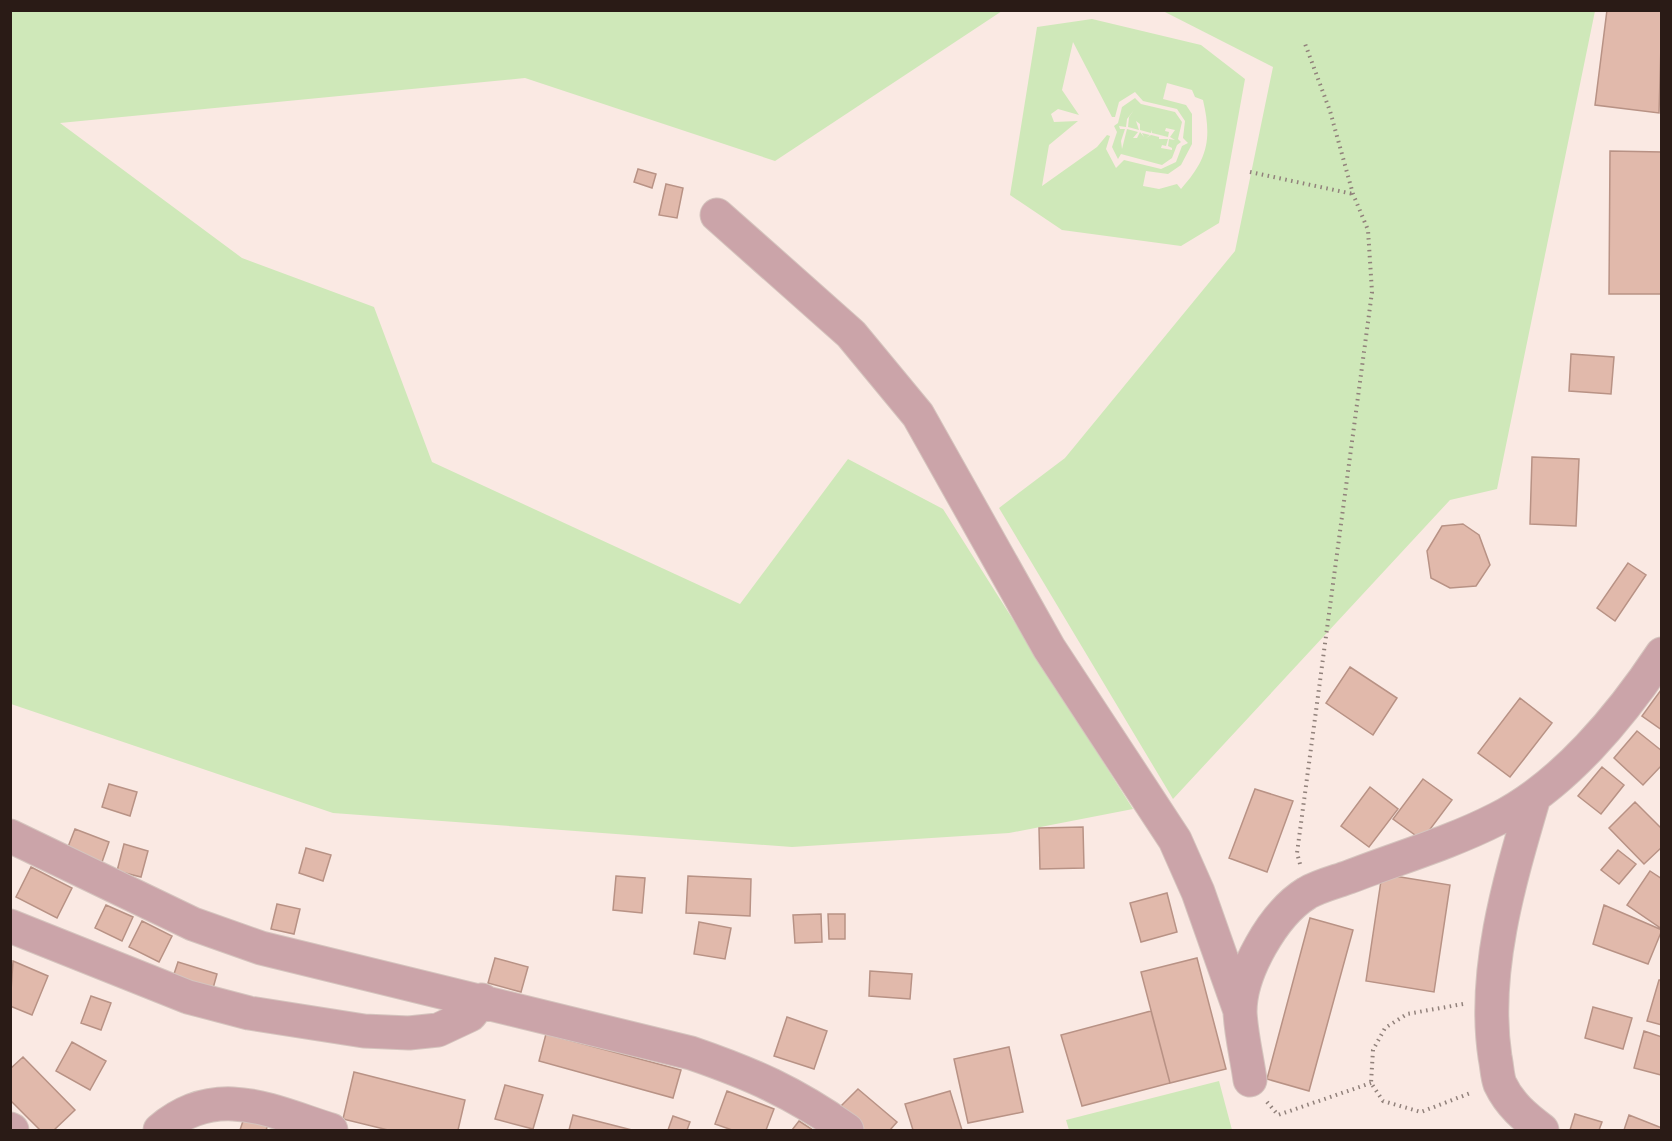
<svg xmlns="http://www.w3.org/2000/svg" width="1672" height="1141" font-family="Overpass,sans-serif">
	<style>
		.green { fill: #cfe8b9; fill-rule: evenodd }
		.building { fill: #e1b9ab; stroke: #b89285; stroke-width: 1.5 }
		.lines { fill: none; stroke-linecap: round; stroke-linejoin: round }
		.minor-casing { stroke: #d5c4be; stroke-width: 35 }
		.path { stroke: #91817b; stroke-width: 4; stroke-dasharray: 1.5 4.5; stroke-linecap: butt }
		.minor { stroke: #cba4a9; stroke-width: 33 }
	</style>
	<rect width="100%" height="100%" fill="#fae9e3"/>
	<path class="green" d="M 11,11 L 1002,11 L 775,161 L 525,78 L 60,123 L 242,258 L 374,307 L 432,462 L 740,604 L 848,459 L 943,509 L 1133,809 L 1009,833 L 792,847 L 333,813 L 11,704 Z
		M 1163,11 L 1595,11 L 1497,489 L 1450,500 L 1173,799 L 999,508 L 1065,458 L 1235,251 L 1273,67 Z
		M 1092,19 L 1201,45 L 1245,79 L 1219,223 L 1181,246 L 1062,230 L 1010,195 L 1037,27 ZM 1073,42 L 1112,117 L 1115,117 L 1119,102 L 1135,92 L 1143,101 L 1177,109 L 1185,121 L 1183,138 L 1188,143 L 1182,146 L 1176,162 L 1161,169 L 1124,160 L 1116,168 L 1106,149 L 1110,136 L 1107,135 L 1097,147 L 1042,186 L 1049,145 L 1078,121 L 1054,122 L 1051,114 L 1058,109 L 1079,115 L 1062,90 ZM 1167,83 L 1192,90 L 1195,97 L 1203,100 C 1212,139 1208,159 1181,189 L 1177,184 L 1159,189 L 1143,186 L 1146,171 L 1168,174 L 1181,165 L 1192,144 L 1192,114 L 1186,105 L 1163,99 Z
		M 1135,98 L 1141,104 L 1175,112 L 1182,122 L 1178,139 L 1181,142 L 1177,145 L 1172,158 L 1162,165 L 1121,154 L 1118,159 L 1112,147 L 1117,132 L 1114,126 L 1118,123 L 1122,107 ZM 1134,110 L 1129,117 L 1128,127 L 1139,130 L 1136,121 L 1140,124 L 1140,130 L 1151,133 L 1151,130 L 1152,133 L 1168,137 L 1169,132 L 1165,131 L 1166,128 L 1175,130 L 1170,137 L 1175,140 L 1169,139 L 1168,146 L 1172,148 L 1172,150 L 1161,148 L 1162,145 L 1166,146 L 1168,139 L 1159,139 L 1159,137 L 1151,135 L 1146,138 L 1150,135 L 1142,133 L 1144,137 L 1140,132 L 1137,138 L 1133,138 L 1138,132 L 1127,129 L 1122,149 L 1121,141 L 1125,129 L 1120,129 L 1119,126 L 1126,127 L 1127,119 Z
		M 1219,1081 L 1232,1130 L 1069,1130 L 1066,1120 Z"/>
	<path class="building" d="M 1607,10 L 1662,10 L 1659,113 L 1595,105 Z
		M 1610,151 L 1662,152 L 1662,294 L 1609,294 Z
		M 638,169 L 656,174 L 652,188 L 634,182 Z
		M 666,184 L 683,188 L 677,218 L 659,215 Z
		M 1571,354 L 1614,357 L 1611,394 L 1569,391 Z
		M 1532,457 L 1579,459 L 1576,526 L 1530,524 Z
		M 1463,524 L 1479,535 L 1490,565 L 1476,586 L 1450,588 L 1431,578 L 1427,551 L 1442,526 Z
		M 1628,563 L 1646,575 L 1615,621 L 1597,608 Z
		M 1350,667 L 1397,698 L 1373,735 L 1326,703 Z
		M 1661,690 L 1662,690 L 1662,730 L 1642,716 Z
		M 1520,698 L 1552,723 L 1510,777 L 1478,753 Z
		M 1637,731 L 1662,751 L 1662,765 L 1643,785 L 1614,758 Z
		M 1602,767 L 1624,785 L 1601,814 L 1578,796 Z
		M 1423,779 L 1452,800 L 1422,840 L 1393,819 Z
		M 109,784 L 137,792 L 130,816 L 102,807 Z
		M 1370,787 L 1398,809 L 1369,847 L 1341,826 Z
		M 1255,789 L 1293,801 L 1267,872 L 1229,858 Z
		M 1635,802 L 1662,829 L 1662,847 L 1644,864 L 1609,828 Z
		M 1083,827 L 1084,868 L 1040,869 L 1039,828 Z
		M 75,829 L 109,842 L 101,865 L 66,852 Z
		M 124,844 L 148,851 L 141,877 L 117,871 Z
		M 306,848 L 331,855 L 323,881 L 299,873 Z
		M 1618,850 L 1636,864 L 1619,884 L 1601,870 Z
		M 31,867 L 72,888 L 57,918 L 16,897 Z
		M 1650,871 L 1662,879 L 1662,929 L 1627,905 Z
		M 1382,874 L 1450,885 L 1434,992 L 1366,981 Z
		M 616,876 L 645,878 L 642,913 L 613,910 Z
		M 688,876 L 751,879 L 750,916 L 686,913 Z
		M 1167,893 L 1177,932 L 1141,942 L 1130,903 Z
		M 277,904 L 300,909 L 294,934 L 271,929 Z
		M 106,905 L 133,917 L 122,941 L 95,928 Z
		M 1604,905 L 1662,930 L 1648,964 L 1593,944 Z
		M 821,914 L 822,942 L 795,943 L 793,915 Z
		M 828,914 L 845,914 L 845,939 L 829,939 Z
		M 1310,918 L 1353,930 L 1309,1091 L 1267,1079 Z
		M 142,921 L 172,936 L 159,962 L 129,947 Z
		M 699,922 L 731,928 L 725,959 L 694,954 Z
		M 495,958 L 528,967 L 521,992 L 488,983 Z
		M 1197,958 L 1226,1069 L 1170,1083 L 1141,972 Z
		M 13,961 L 48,976 L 32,1015 L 10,1006 Z
		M 178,962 L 217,974 L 210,999 L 170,986 Z
		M 870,971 L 912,974 L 910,999 L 869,996 Z
		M 1659,980 L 1662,980 L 1662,1025 L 1647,1021 Z
		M 91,996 L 111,1003 L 101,1030 L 81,1023 Z
		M 1593,1007 L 1632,1018 L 1623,1049 L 1585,1038 Z
		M 1151,1011 L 1170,1083 L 1082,1106 L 1061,1035 Z
		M 787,1017 L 827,1031 L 814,1069 L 774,1056 Z
		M 1644,1031 L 1662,1037 L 1661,1075 L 1634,1068 Z
		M 546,1034 L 681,1070 L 673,1098 L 539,1061 Z
		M 72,1042 L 106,1061 L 90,1090 L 56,1071 Z
		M 1009,1047 L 1023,1112 L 968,1123 L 954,1059 Z
		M 23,1057 L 75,1110 L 54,1130 L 40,1130 L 10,1100 L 10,1069 Z
		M 354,1072 L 465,1100 L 458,1130 L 388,1130 L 343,1119 Z
		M 505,1085 L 543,1095 L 533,1129 L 495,1119 Z
		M 858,1089 L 897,1122 L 890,1130 L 859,1130 L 836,1111 Z
		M 727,1091 L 774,1109 L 766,1130 L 732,1130 L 715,1124 Z
		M 950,1091 L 962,1130 L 913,1130 L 905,1104 Z
		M 1575,1114 L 1602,1122 L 1599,1130 L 1570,1130 Z
		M 573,1115 L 632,1130 L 569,1130 Z
		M 1629,1115 L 1662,1128 L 1662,1130 L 1624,1130 Z
		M 673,1116 L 690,1122 L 687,1130 L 668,1130 Z
		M 244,1118 L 268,1125 L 266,1130 L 240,1130 Z
		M 799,1121 L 813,1130 L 792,1130 Z"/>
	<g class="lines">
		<defs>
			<path id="minor" d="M 717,215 L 851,334 L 918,415 L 1049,648 L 1175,840 L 1198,892 L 1240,1011
				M 1534,797 C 1510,879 1482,971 1495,1057 C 1497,1066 1497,1076 1500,1084 C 1510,1105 1525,1117 1542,1130
				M 10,836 L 193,924 L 261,948 L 691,1053 C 752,1074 793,1092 847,1130
				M 10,926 L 188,997 L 249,1013 L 364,1031 L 409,1033 L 438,1030 L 470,1015 L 482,1000
				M 1250,1080 C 1247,1058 1241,1034 1240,1012 C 1240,973 1273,914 1307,893 C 1319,886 1335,882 1349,877 C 1398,858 1450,843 1497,819 C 1563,786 1621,716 1662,654
				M 10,1129 L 12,1130
				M 160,1130 C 216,1082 271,1111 331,1130"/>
		</defs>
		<use href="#minor" class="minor-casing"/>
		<path class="path" d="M 1250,172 L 1353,194
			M 1300,864 L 1297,853 L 1372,292 L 1368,230 L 1353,194 L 1330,111 L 1304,41
			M 1463,1004 L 1407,1014 L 1385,1028 L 1373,1050 L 1371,1083 L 1383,1101 L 1421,1112 L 1473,1092
			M 1267,1102 L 1278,1115 L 1371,1083"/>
		<use href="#minor" class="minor"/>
	</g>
	<rect width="1672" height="1141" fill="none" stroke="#2a1b16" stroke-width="24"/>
</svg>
